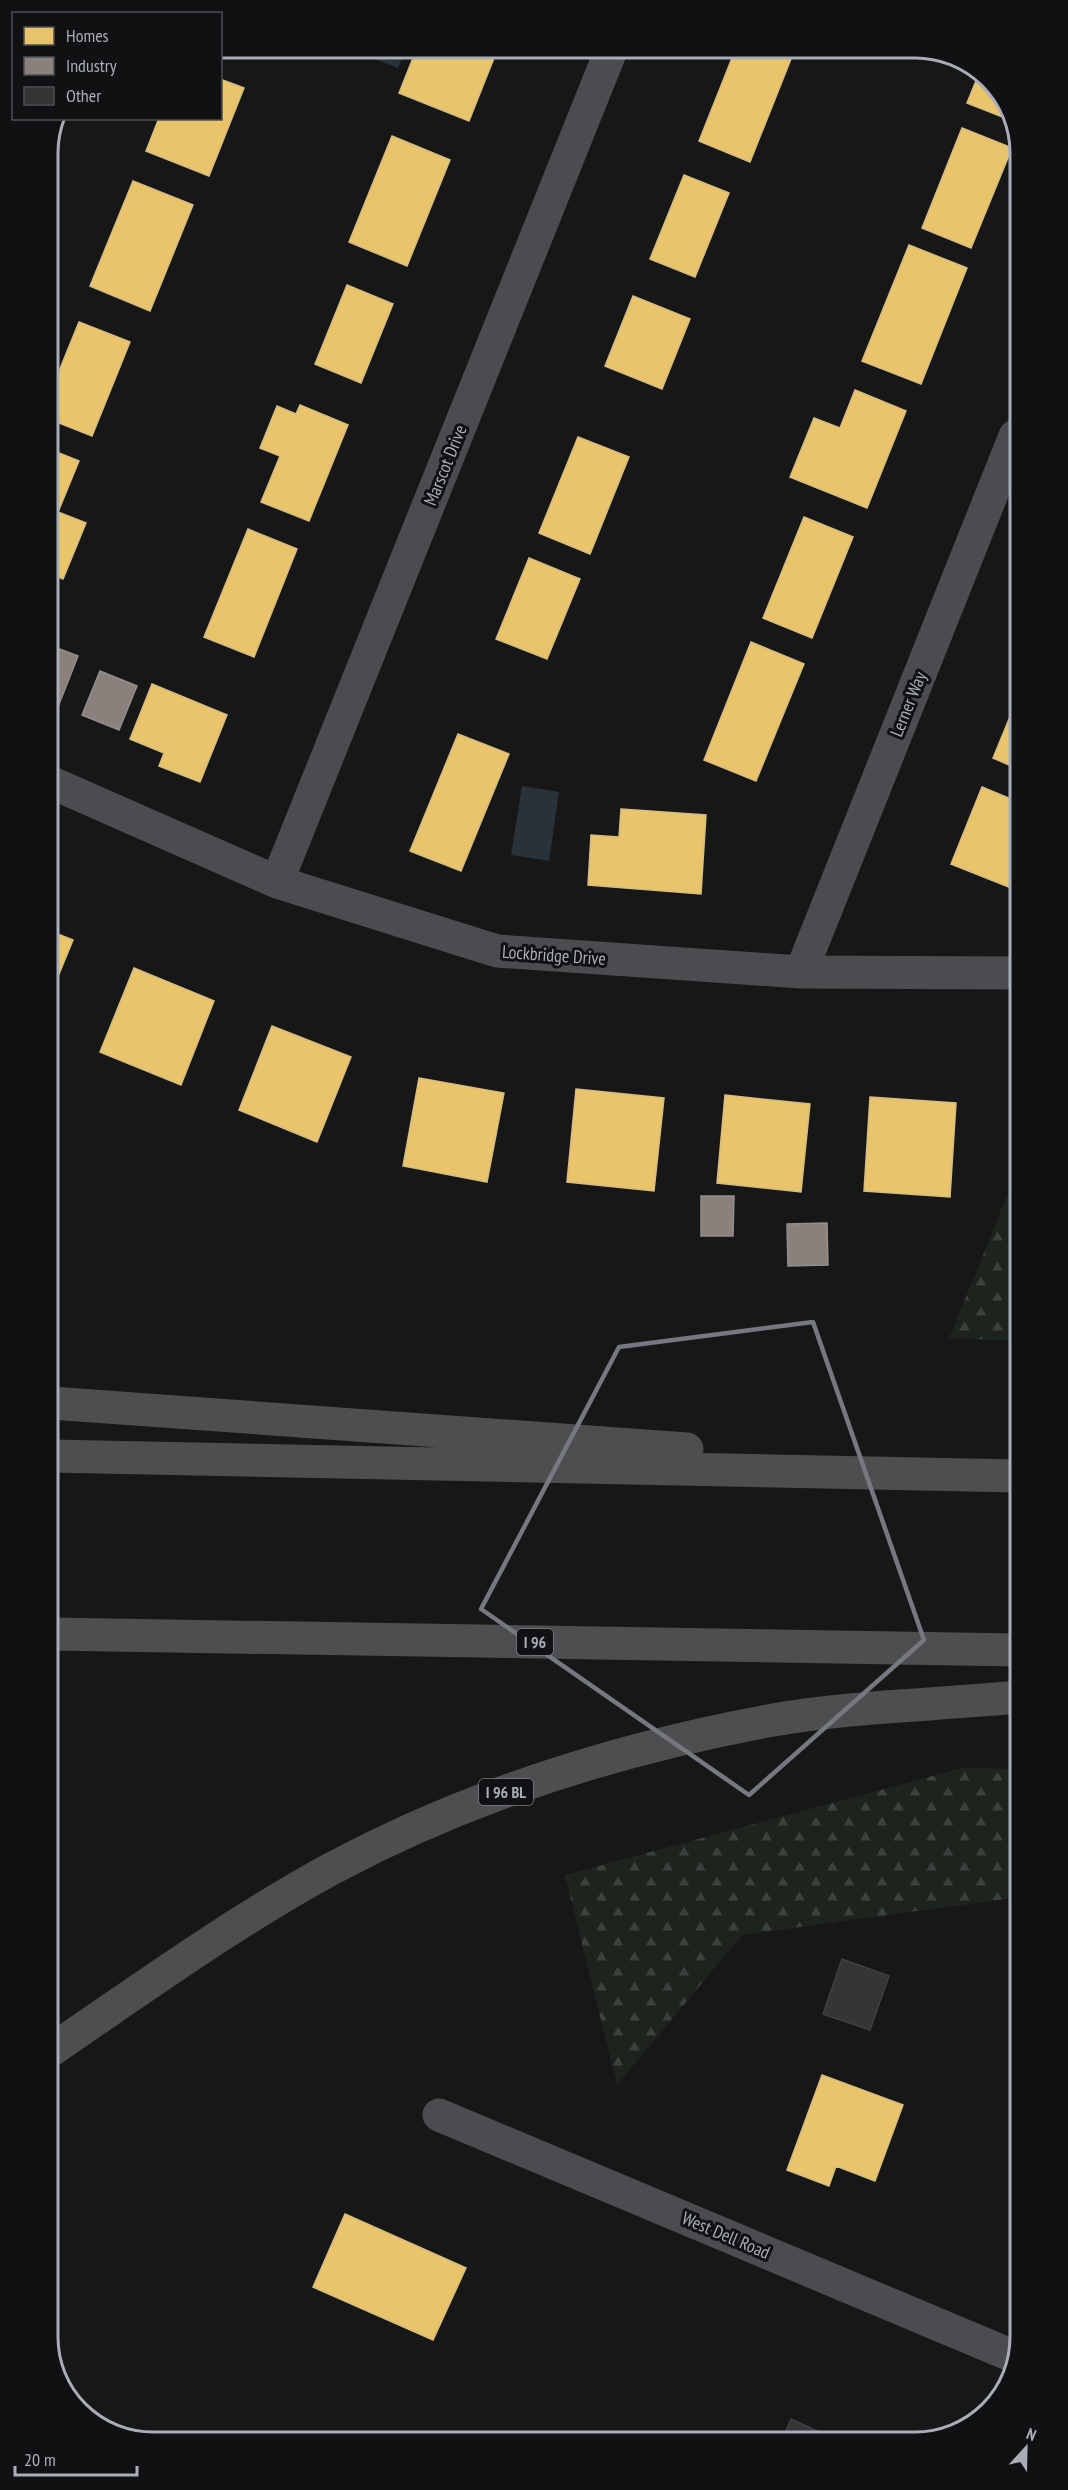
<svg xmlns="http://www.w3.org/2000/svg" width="1068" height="2490" font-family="'PT Sans Narrow',sans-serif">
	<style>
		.forest { fill: url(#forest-firs) }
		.water { fill: #2a3239 }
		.homes { fill: #e9c46a; stroke: #d6bd81; stroke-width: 1.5 }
		.industry { fill: #8a817c; stroke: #938e8e; stroke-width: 1.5 }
		.building { fill: #353536; stroke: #3f4043; stroke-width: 1.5 }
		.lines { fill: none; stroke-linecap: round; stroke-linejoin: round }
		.minor { stroke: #4b4c50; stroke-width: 33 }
		.motorway { stroke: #4e4e51; stroke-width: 33 }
		.marked { fill: none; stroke: #757880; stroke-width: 4.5; stroke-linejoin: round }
		.labels { text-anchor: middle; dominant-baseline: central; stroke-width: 6; stroke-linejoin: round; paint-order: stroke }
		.shield { fill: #111113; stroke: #7b7e86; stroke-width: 1.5 }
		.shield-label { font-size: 16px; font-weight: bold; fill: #a8adb8 }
		.street-label { font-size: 18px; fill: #a8adb8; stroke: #111113 }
		.rim { fill: none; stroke: #a8adb8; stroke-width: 3 }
	</style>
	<defs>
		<pattern id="forest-firs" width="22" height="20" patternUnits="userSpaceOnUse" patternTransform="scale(1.5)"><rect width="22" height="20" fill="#1d241e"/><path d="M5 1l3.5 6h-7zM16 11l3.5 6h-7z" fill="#3b413d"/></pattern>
	</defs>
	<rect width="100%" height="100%" fill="#171717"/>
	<path class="forest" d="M 1017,1171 L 1018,1340 L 949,1339 Z
		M 962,1768 L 1019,1769 L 1019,1897 L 742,1935 L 617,2085 L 565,1875 Z"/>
	<path class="water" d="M 367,48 L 406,48 L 398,68 L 364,55 Z
		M 522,786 L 559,792 L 549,861 L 511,855 Z"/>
	<path class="homes" d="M 417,48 L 498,48 L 469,121 L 399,93 Z
		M 736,48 L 765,48 L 791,59 L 750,162 L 699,141 Z
		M 980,71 L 1015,120 L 1015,122 L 967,103 Z
		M 220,79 L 244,88 L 209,176 L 146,151 L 159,118 L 220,118 Z
		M 962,128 L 1012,148 L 971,248 L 922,228 Z
		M 392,136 L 450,160 L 407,266 L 349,242 Z
		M 684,175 L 729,193 L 695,277 L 650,259 Z
		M 133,181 L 193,205 L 150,311 L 90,286 Z
		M 909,245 L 967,268 L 921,384 L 862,361 Z
		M 347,285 L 393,304 L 361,383 L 315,364 Z
		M 633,296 L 690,319 L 662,389 L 605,366 Z
		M 79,322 L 130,342 L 92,436 L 49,419 L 49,396 Z
		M 855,390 L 906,411 L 867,508 L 790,477 L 814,418 L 840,428 Z
		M 300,405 L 348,425 L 309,521 L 261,502 L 280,456 L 260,448 L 277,406 L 296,414 Z
		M 578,437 L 629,457 L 590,554 L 539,533 Z
		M 49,449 L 79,461 L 58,512 L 86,523 L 63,579 L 49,573 Z
		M 804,517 L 853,537 L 812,638 L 763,618 Z
		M 248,529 L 297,549 L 254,657 L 204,637 Z
		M 529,558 L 580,579 L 547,659 L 496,639 Z
		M 751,642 L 804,664 L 756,781 L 704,760 Z
		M 152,684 L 227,715 L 200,782 L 159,766 L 164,753 L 130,739 Z
		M 1016,702 L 1016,768 L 993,758 Z
		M 458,734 L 509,754 L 461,871 L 410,851 Z
		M 982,787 L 1016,801 L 1016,890 L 951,864 Z
		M 621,809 L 706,815 L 701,894 L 588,885 L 591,835 L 619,837 Z
		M 50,931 L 73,940 L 50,996 Z
		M 134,968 L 214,1001 L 181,1085 L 100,1052 Z
		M 272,1026 L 351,1057 L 317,1142 L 239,1110 Z
		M 419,1078 L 504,1093 L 487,1182 L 403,1166 Z
		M 576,1089 L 664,1098 L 654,1191 L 567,1182 Z
		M 725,1095 L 810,1104 L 801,1192 L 717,1183 Z
		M 870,1097 L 956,1103 L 950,1197 L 864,1191 Z
		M 822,2075 L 903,2105 L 875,2181 L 836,2166 L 829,2186 L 787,2170 Z
		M 345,2214 L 466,2268 L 433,2340 L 313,2287 Z"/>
	<path class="industry" d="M 49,645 L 78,656 L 56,712 L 50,709 Z
		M 100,671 L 137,686 L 119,730 L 82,715 Z
		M 701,1196 L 734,1196 L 733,1236 L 701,1236 Z
		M 827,1223 L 828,1265 L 788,1266 L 787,1224 Z"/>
	<path class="building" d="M 842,1959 L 889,1976 L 870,2030 L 823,2014 Z
		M 791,2419 L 830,2437 L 783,2438 Z"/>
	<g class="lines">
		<path class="minor" d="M 50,782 L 277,882 L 497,951 L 801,972 L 1017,973
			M 277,882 L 612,48
			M 801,972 L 1015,436
			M 439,2115 L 1013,2356"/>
		<path class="motorway" d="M 51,1403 L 687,1449
			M 51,1456 L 1018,1476
			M 52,1634 L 1018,1650
			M 53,2049 C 144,1987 234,1922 331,1869 C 469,1795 619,1748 773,1720 C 854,1706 936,1705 1018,1697"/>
	</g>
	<path class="marked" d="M 813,1322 L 924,1640 L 749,1795 L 481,1609 L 619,1347 Z"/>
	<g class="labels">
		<g class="shield">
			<rect x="517" y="1629" width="36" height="26" rx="4.5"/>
			<rect x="479" y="1779" width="54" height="26" rx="4.5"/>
		</g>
		<g class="shield-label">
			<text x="535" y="1642">I 96</text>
			<text x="506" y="1792">I 96 BL</text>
		</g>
		<g class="street-label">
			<text transform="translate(445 465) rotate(-68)">Marscot Drive</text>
			<text transform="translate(908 704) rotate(-68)">Lerner Way</text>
			<text transform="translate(554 955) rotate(4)">Lockbridge Drive</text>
			<text transform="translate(726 2235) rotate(23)">West Dell Road</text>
		</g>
	</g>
	<path d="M0 0H1068V2490H0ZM153 58H915A95 95 0 0 1 1010 153V2337A95 95 0 0 1 915 2432H153A95 95 0 0 1 58 2337V153A95 95 0 0 1 153 58Z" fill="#111113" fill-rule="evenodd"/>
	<path class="rim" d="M153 58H915A95 95 0 0 1 1010 153V2337A95 95 0 0 1 915 2432H153A95 95 0 0 1 58 2337V153A95 95 0 0 1 153 58Z"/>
	<rect x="12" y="12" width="210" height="108" fill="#111113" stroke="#4d4f55" stroke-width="1.5"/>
	<rect x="24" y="27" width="30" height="18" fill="#e9c46a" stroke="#4d4f55" stroke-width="1.5"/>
	<text x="66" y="42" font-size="18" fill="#a8adb8">Homes</text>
	<rect x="24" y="57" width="30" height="18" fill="#8a817c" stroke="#4d4f55" stroke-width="1.5"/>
	<text x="66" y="72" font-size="18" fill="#a8adb8">Industry</text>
	<rect x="24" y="87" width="30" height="18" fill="#353536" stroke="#4d4f55" stroke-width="1.5"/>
	<text x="66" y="102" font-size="18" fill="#a8adb8">Other</text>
	<g transform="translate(1026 2448) rotate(22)" stroke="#111113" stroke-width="4.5" paint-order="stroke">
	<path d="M0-4.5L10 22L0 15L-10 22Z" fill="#a8adb8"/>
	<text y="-9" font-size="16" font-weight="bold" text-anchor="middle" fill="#a8adb8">N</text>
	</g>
	<path d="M15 2466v9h122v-9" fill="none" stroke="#a8adb8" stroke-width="3"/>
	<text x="24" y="2466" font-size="18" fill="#a8adb8" stroke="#111113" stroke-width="4.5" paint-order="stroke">20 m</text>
</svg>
